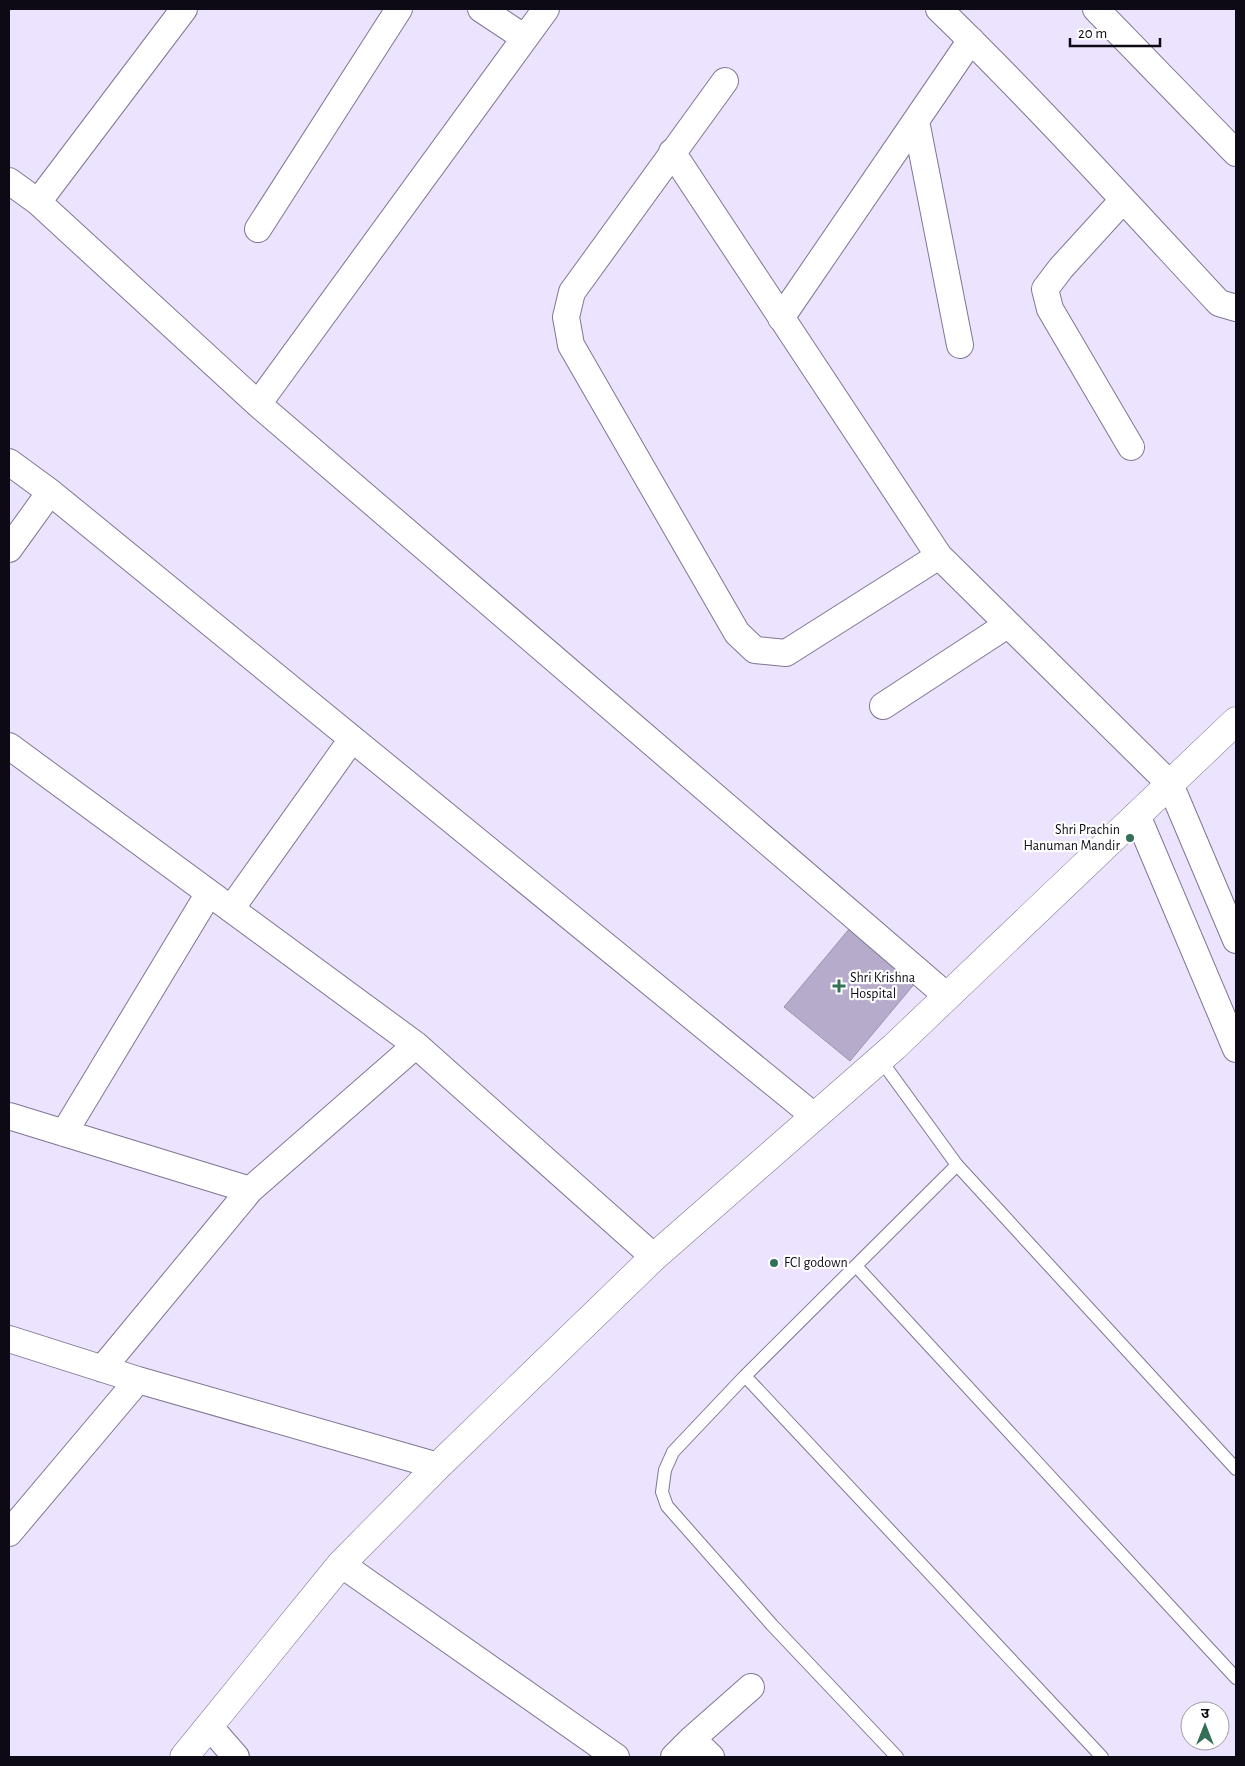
<svg xmlns="http://www.w3.org/2000/svg" width="1245" height="1766" font-family="'Alegreya Sans','Noto Sans Devanagari',sans-serif">
	<style>
		.building { fill: #b6abcb; stroke: #9c92b1 }
		.lines { fill: none; stroke-linecap: round; stroke-linejoin: round }
		.service-casing { stroke: #7f7693; stroke-width: 14 }
		.minor-casing { stroke: #7f7693; stroke-width: 28 }
		.tertiary-casing { stroke: #7f7693; stroke-width: 29 }
		.service { stroke: #fff; stroke-width: 12 }
		.minor { stroke: #fff; stroke-width: 26 }
		.tertiary { stroke: #fff; stroke-width: 28 }
		.poi-dot { fill: #346f58; stroke: #fff; stroke-width: 2 }
		.labels { text-anchor: middle; dominant-baseline: central; stroke-width: 4.5; stroke-linejoin: round; paint-order: stroke }
		.poi-label { font-size: 14px; fill: #0e0a15; stroke: #fff; text-anchor: start }
	</style>
	<rect width="100%" height="100%" fill="#ece3fe"/>
	<path class="building" d="M 850,928 L 916,982 L 850,1061 L 784,1007 Z"/>
	<g class="lines">
		<defs>
			<path id="service" d="M 880,1059 L 957,1165 L 1236,1469
				M 856,1266 L 1236,1678
				M 745,1376 L 1102,1757
				M 897,1757 L 772,1625 L 667,1506 L 662,1492 L 665,1470 L 673,1452 L 745,1376 L 957,1165"/>
			<path id="minor" d="M 481,9 L 525,38
				M 939,9 C 1036,103 1127,204 1219,303 L 1236,308
				M 1096,9 L 1236,153
				M 725,81 L 572,292 L 566,317 L 571,345 L 737,633 L 755,650 L 786,653 L 939,556
				M 916,121 L 960,345
				M 672,152 L 939,556 L 1170,784 L 1236,940
				M 9,181 L 38,202 L 184,9
				M 1123,200 L 1061,268 L 1045,289 L 1050,309 L 1131,447
				M 38,202 L 258,404 L 947,996
				M 258,229 L 399,9
				M 781,318 L 971,40
				M 258,404 L 546,9
				M 9,462 L 50,492 L 814,1116
				M 9,549 L 50,492
				M 883,706 L 1007,625
				M 9,746 L 416,1045 L 654,1257
				M 1137,815 L 1236,1049
				M 231,909 L 352,739
				M 9,1116 L 250,1190
				M 64,1133 L 209,893
				M 9,1339 L 138,1380 L 438,1466
				M 102,1369 L 250,1190 L 416,1045
				M 9,1533 L 138,1380
				M 341,1564 L 616,1757
				M 209,1726 L 236,1757
				M 692,1739 L 711,1757
				M 674,1757 L 692,1739 L 751,1687"/>
			<path id="tertiary" d="M 184,1757 L 341,1564 L 438,1466 L 654,1257 L 894,1047 L 1236,721"/>
		</defs>
		<use href="#service" class="service-casing"/>
		<use href="#minor" class="minor-casing"/>
		<use href="#tertiary" class="tertiary-casing"/>
		<use href="#service" class="service"/>
		<use href="#minor" class="minor"/>
		<use href="#tertiary" class="tertiary"/>
	</g>
	<g class="poi-dot">
		<circle cx="1130" cy="838" r="5"/>
		<path d="M836.5 978.5h5v5h5v5h-5v5h-5v-5h-5v-5h5z"/>
		<circle cx="774" cy="1263" r="5"/>
	</g>
	<g class="labels">
		<g class="poi-label">
			<text x="1120" y="830" text-anchor="end">Shri Prachin<tspan x="1120" dy="16">Hanuman Mandir</tspan></text>
			<text x="850" y="978">Shri Krishna<tspan x="850" dy="16">Hospital</tspan></text>
			<text x="784" y="1263">FCI godown</text>
		</g>
	</g>
	<rect width="1245" height="1766" fill="none" stroke="#0e0a15" stroke-width="20"/>
	<g transform="translate(1205 1726)"><circle r="24" fill="#ffffff" stroke="#9f9da1"/>
	<path d="M0-4L9 19L0 12L-9 19Z" fill="#346f58"/>
	<text y="-8" font-size="14" font-weight="bold" text-anchor="middle" fill="#0e0a15">उ</text>
	</g>
	<path d="M1070 38v8h90v-8" fill="none" stroke="#0e0a15" stroke-width="2.5"/>
	<text x="1078" y="38" font-size="15" fill="#0e0a15" stroke="#ffffff" stroke-width="4" paint-order="stroke">20 m</text>
</svg>
